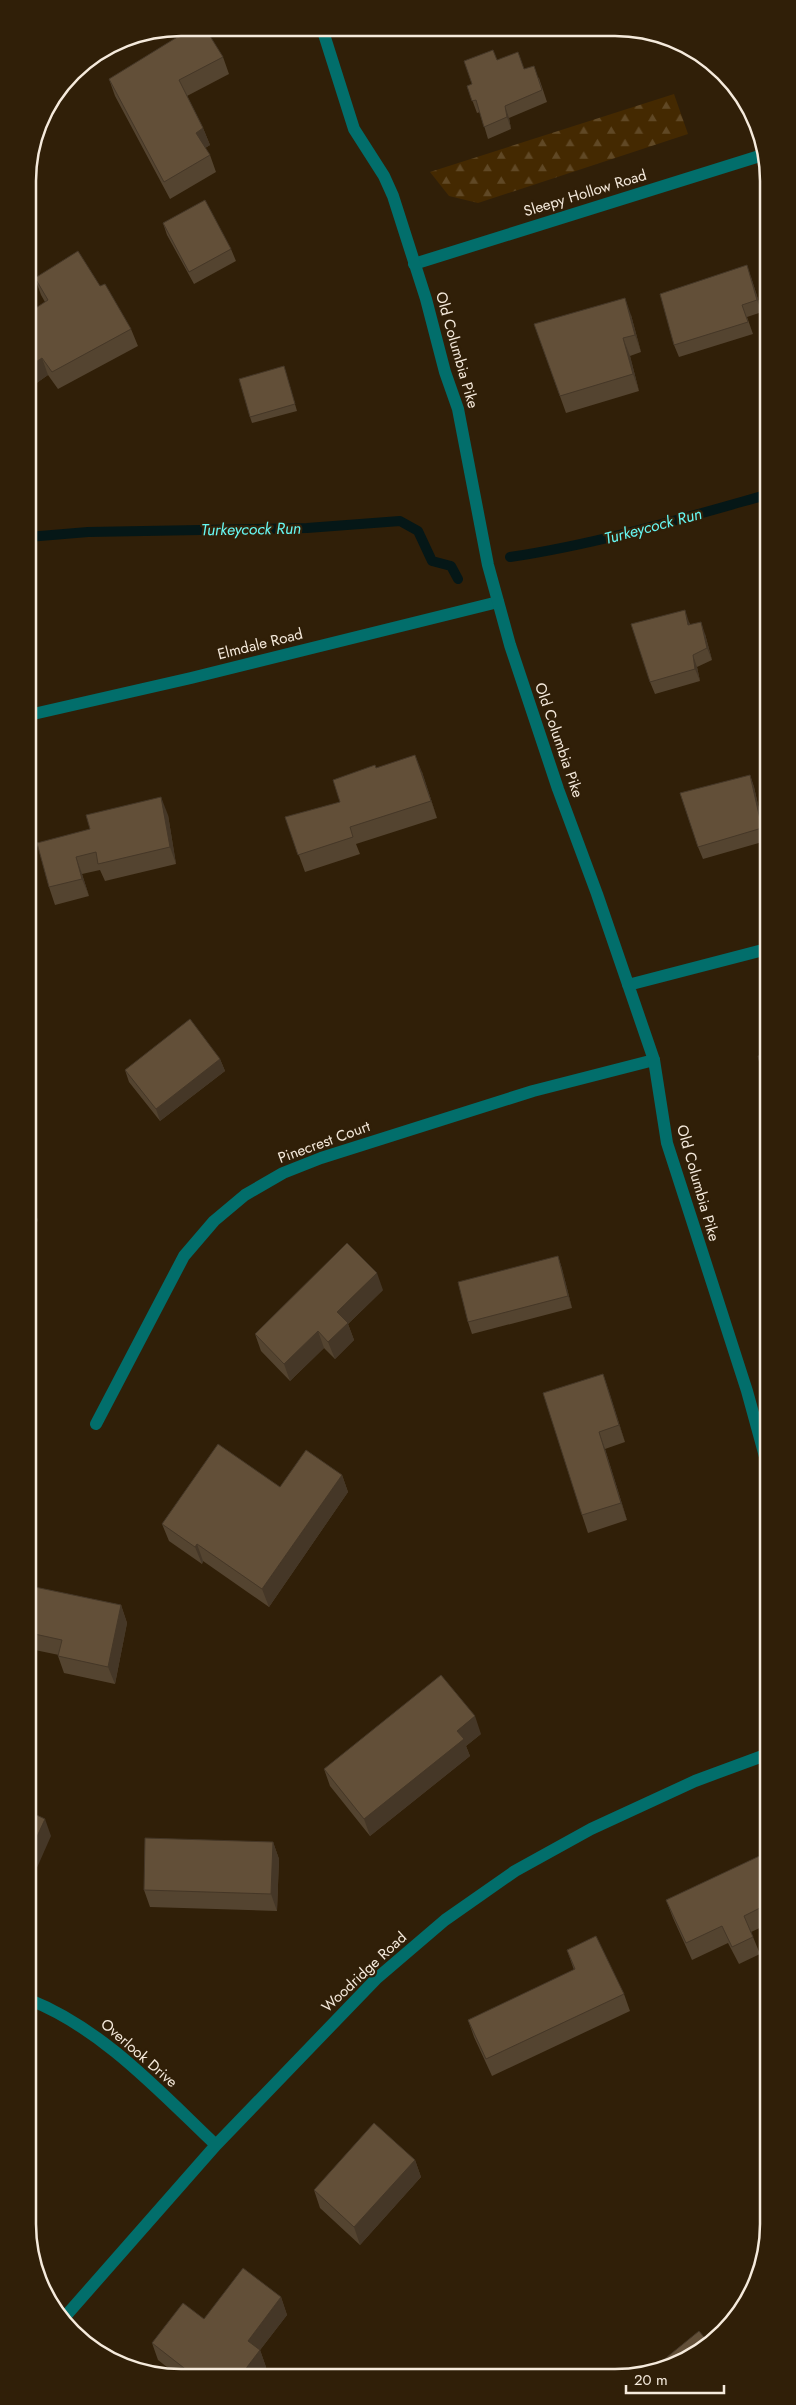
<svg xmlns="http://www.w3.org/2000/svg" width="796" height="2405" font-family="Jost,sans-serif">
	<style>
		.forest { fill: url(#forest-firs) }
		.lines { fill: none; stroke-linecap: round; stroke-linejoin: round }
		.stream { stroke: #051717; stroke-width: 10 }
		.minor { stroke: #026e6b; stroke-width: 12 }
		.tertiary { stroke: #026e6b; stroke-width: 12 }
		.wall { fill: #544430 }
		.shaded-wall { fill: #453727 }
		.building { fill: #624f38; stroke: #453727 }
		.labels { text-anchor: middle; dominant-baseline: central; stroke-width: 4.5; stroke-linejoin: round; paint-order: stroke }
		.street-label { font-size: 15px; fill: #f5eadc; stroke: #301f08 }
		.water-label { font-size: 16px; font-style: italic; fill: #67f7f2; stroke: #301f08 }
		.rim { fill: none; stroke: #f5eadc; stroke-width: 2.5 }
	</style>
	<defs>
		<pattern id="forest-firs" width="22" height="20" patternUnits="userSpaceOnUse" patternTransform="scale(1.25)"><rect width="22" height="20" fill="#442901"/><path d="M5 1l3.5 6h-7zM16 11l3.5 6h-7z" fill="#604825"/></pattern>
	</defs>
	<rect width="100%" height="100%" fill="#301f08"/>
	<path class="forest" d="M 674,94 L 688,134 L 478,203 L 449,196 L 430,172 Z"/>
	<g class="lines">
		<path class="stream" d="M 28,537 L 88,532 L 307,528 L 400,521 L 418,531 L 432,561 L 451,566 L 458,579
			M 510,557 C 597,544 681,519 766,495"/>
		<path class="minor" d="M 414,264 L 766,154
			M 29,715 L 191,678 L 498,602
			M 96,1424 L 184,1256 L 214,1221 L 245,1195 L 283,1173 L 321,1158 L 533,1091 L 654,1060
			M 30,2000 C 103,2029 160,2092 216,2145
			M 63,2319 L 216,2145 L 376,1979 L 445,1920 L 515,1871 L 591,1829 L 695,1781 L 768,1754"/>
		<path class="tertiary" d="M 322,28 L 354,129 L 384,176 L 393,196 L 426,299 L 445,372 L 458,409 L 488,565 L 510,645 L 558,789 L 597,894 L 654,1060 L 667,1143 L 747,1391 L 767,1464
			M 628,985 L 767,949"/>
	</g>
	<path class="wall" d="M 681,44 L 692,48 L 695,51 L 685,54 Z
		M 223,57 L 229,74 L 187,96 L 203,128 L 210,145 L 205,148 L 210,155 L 216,172 L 170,199 L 115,96 L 109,79 Z
		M 497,60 L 524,69 L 539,78 L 547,102 L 509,118 L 511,129 L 488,139 L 480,112 L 477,113 L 467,86 L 472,84 Z
		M 163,223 L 231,249 L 236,261 L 194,284 L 167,235 Z
		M 751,277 L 762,312 L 747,317 L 753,334 L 679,357 L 674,345 Z
		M 35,278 L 100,286 L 131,329 L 138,346 L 58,389 L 48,375 L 28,389 L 45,302 L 41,295 Z
		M 631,315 L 641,352 L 630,356 L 639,391 L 566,413 L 534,324 Z
		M 284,366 L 297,411 L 252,423 L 250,417 Z
		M 689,622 L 690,624 L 705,634 L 712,660 L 697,667 L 700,681 L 655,694 L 650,682 Z
		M 422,772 L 437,818 L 356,844 L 360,854 L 305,872 L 285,817 L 340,802 Z
		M 750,775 L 754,787 L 766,841 L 703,859 L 698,847 Z
		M 168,815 L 176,864 L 105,881 L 100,870 L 82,874 L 89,896 L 55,905 L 49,887 L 37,843 Z
		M 220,1059 L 225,1071 L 160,1121 L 129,1082 L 125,1070 Z
		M 558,1256 L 562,1269 L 572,1308 L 472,1334 L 468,1322 Z
		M 383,1290 L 348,1324 L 354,1340 L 335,1359 L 324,1348 L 290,1381 L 261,1351 L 255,1334 Z
		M 603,1374 L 625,1442 L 605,1449 L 627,1520 L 588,1533 L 582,1515 Z
		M 342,1475 L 348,1492 L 269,1607 L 203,1561 L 202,1564 L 169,1541 L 162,1524 L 280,1487 Z
		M 30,1586 L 121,1605 L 127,1623 L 115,1684 L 64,1673 L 58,1656 L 59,1655 L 30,1649 Z
		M 481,1734 L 466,1746 L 470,1756 L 370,1836 L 330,1786 L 324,1769 Z
		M 273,1842 L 279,1859 L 277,1911 L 150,1907 L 144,1890 Z
		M 768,1852 L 768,1924 L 751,1932 L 760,1954 L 739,1964 L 728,1943 L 692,1960 L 673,1918 L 666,1900 Z
		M 567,1950 L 624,1994 L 630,2011 L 492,2076 L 474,2037 L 468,2020 L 574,1970 Z
		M 415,2160 L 421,2177 L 360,2245 L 320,2208 L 314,2190 Z
		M 281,2297 L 287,2315 L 260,2350 L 266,2367 L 261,2375 L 177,2375 L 158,2360 L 152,2343 L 204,2319 Z"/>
	<path class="shaded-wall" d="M 505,106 L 509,118 L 511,129 L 507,117 Z
		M 203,128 L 210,145 L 202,150 L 196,133 Z
		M 747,265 L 751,277 L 762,312 L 757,300 Z
		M 625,298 L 631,315 L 641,352 L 635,335 Z
		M 623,338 L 630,356 L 639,391 L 633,374 Z
		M 42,358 L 48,375 L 28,389 L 28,367 Z
		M 685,610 L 689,622 L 693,637 L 688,625 Z
		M 701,622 L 705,634 L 712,660 L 707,648 Z
		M 693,655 L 697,667 L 700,681 L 695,669 Z
		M 415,755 L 422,772 L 437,818 L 431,801 Z
		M 750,775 L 754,787 L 766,839 L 762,828 Z
		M 161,797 L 168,815 L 176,864 L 170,847 Z
		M 76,857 L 82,874 L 89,896 L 82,879 Z
		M 220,1059 L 225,1071 L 160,1121 L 156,1109 Z
		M 32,1203 L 38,1220 L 29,1242 L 29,1209 Z
		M 558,1256 L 562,1269 L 572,1308 L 568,1296 Z
		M 377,1273 L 383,1290 L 348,1324 L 354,1340 L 335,1359 L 328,1342 L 337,1312 Z
		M 318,1331 L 324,1348 L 290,1381 L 284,1364 Z
		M 603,1374 L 609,1391 L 625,1442 L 619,1425 Z
		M 599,1432 L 605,1449 L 627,1520 L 621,1503 Z
		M 342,1475 L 348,1492 L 269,1607 L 262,1589 Z
		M 197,1544 L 203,1561 L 202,1564 L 195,1547 Z
		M 121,1605 L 127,1623 L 115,1684 L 108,1667 Z
		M 475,1716 L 481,1734 L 466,1746 L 470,1756 L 370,1836 L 364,1819 L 457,1731 Z
		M 45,1819 L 51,1836 L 32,1879 L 30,1874 L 30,1852 Z
		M 273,1842 L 279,1859 L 277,1911 L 271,1894 Z
		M 415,2160 L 421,2177 L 360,2245 L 354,2227 Z
		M 281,2297 L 287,2315 L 254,2358 L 248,2341 Z
		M 260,2350 L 266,2367 L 261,2375 L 241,2375 Z"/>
	<path class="building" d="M 192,28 L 205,28 L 223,57 L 179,80 L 203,128 L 196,133 L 210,155 L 164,182 L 109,79 Z
		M 493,50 L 497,60 L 518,52 L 524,69 L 534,66 L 542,90 L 505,106 L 507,117 L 484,127 L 476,100 L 472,101 L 467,86 L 472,84 L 464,61 Z
		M 205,200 L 231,249 L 189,272 L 163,223 Z
		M 78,251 L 100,286 L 105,284 L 131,329 L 52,372 L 42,358 L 28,367 L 28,313 L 48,300 L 35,278 Z
		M 747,265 L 757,300 L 742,305 L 748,322 L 674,345 L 660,294 Z
		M 625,298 L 635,335 L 623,338 L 633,374 L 560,396 L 534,324 Z
		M 284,366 L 295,404 L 250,417 L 239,379 Z
		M 685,610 L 688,625 L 701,622 L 707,648 L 693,655 L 695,669 L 650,682 L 631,624 Z
		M 415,755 L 431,801 L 350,827 L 353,837 L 298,855 L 285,817 L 340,802 L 333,780 L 375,765 L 376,768 Z
		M 750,775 L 762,828 L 698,847 L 680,793 Z
		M 161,797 L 170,847 L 98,864 L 96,852 L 76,857 L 82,879 L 49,887 L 37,843 L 90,829 L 86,815 Z
		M 190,1019 L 220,1059 L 156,1109 L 125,1070 Z
		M 767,1054 L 767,1092 L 758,1056 Z
		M 29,1202 L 32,1203 L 29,1209 Z
		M 347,1243 L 377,1273 L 337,1312 L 348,1323 L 328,1342 L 318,1331 L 284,1364 L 255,1334 Z
		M 558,1256 L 568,1296 L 468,1322 L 458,1282 Z
		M 603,1374 L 619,1425 L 599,1432 L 621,1503 L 582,1515 L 543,1393 Z
		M 218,1444 L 280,1487 L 306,1450 L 342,1475 L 262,1589 L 197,1544 L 195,1547 L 162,1524 Z
		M 30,1586 L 121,1605 L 108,1667 L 58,1656 L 62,1640 L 30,1633 Z
		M 441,1675 L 475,1716 L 457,1731 L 464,1739 L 364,1819 L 324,1769 Z
		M 30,1812 L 45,1819 L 30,1852 Z
		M 145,1838 L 273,1842 L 271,1894 L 144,1890 Z
		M 768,1852 L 768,1904 L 744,1916 L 753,1937 L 732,1947 L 722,1926 L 686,1943 L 666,1900 Z
		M 596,1936 L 624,1994 L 486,2059 L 468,2020 L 575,1969 L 567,1950 Z
		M 374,2123 L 415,2160 L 354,2227 L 314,2190 Z
		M 243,2268 L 281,2297 L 248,2341 L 260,2350 L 241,2375 L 193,2375 L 152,2343 L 183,2303 L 204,2319 Z
		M 699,2331 L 709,2343 L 692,2357 L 645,2375 Z"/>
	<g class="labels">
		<g class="street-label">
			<text transform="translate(585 193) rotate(-17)">Sleepy Hollow Road</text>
			<text transform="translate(457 350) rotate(74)">Old Columbia Pike</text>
			<text transform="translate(260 644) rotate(-14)">Elmdale Road</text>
			<text transform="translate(559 740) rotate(71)">Old Columbia Pike</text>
			<text transform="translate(324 1142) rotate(-20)">Pinecrest Court</text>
			<text transform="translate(698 1183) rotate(74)">Old Columbia Pike</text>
			<text transform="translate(364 1972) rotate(-43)">Woodridge Road</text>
			<text transform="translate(139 2053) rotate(41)">Overlook Drive</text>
		</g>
		<g class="water-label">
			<text transform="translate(653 526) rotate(-15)">Turkeycock Run</text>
			<text transform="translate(251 529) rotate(-1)">Turkeycock Run</text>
		</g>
	</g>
	<path d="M0 0H796V2405H0ZM181 36H615A145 145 0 0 1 760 181V2224A145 145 0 0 1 615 2369H181A145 145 0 0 1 36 2224V181A145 145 0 0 1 181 36Z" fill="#301f08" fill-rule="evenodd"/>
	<path class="rim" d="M181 36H615A145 145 0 0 1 760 181V2224A145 145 0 0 1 615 2369H181A145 145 0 0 1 36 2224V181A145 145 0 0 1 181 36Z"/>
	<path d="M626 2385v8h98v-8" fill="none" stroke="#f5eadc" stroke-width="2.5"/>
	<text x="634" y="2385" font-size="15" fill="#f5eadc" stroke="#301f08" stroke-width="4" paint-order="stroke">20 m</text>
</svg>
